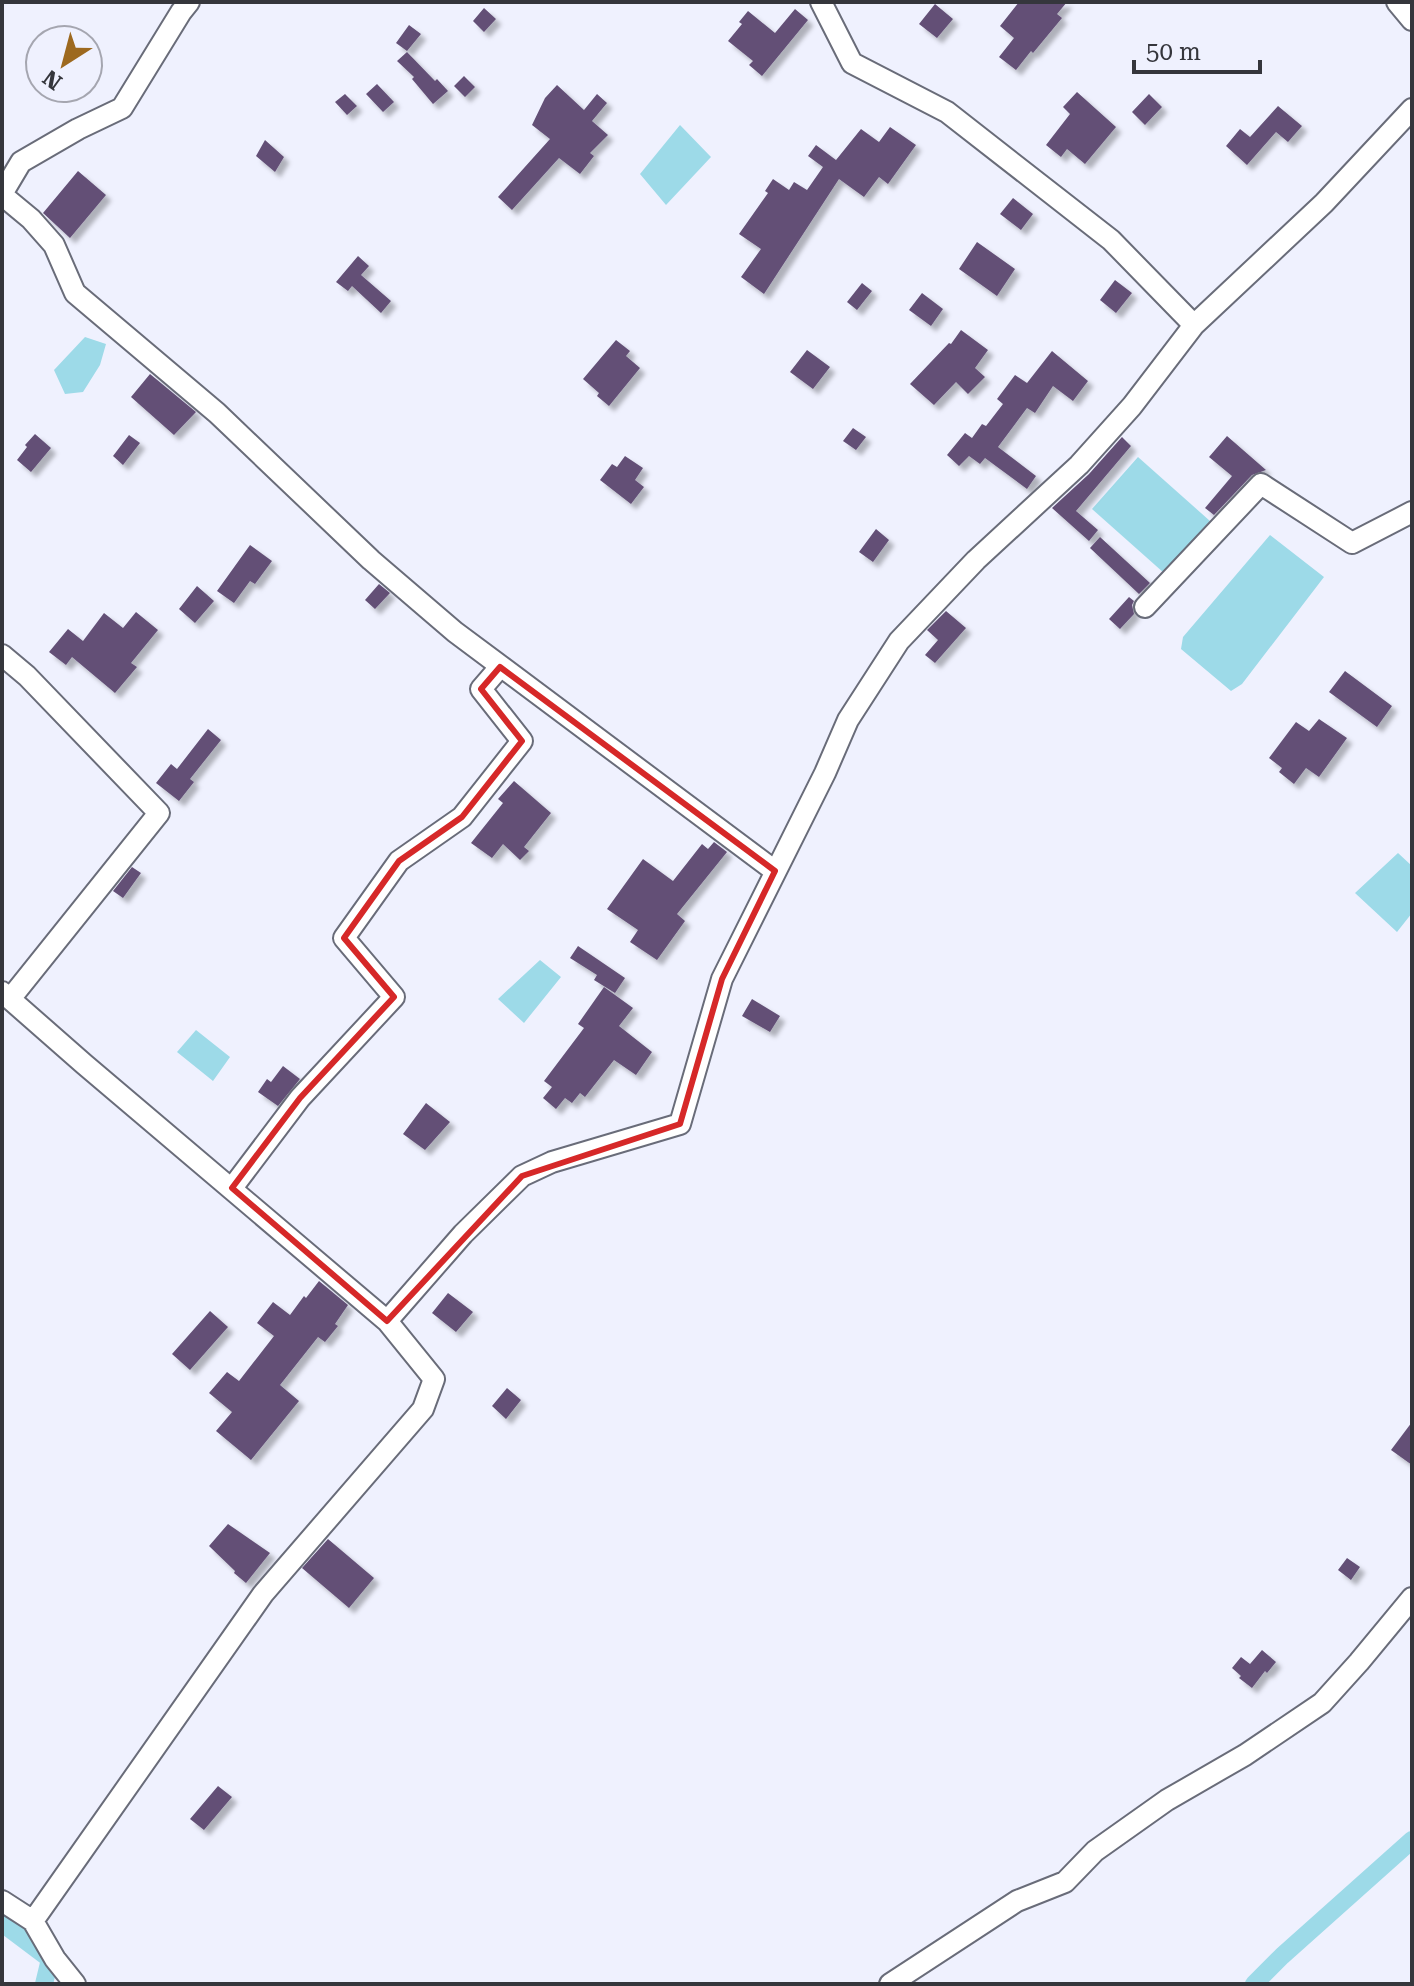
<svg xmlns="http://www.w3.org/2000/svg" width="1414" height="1986" font-family="'Roboto Serif',serif">
	<style>
		.water { fill: #9ddae8 }
		.lines { fill: none; stroke-linecap: round; stroke-linejoin: round }
		.canal { stroke: #9ddae8; stroke-width: 18 }
		.building { fill: #635076; filter: url(#shadow) }
		.street-casing { stroke: #696c79; stroke-width: 24 }
		.street { stroke: #fff; stroke-width: 20 }
		.marked { fill: none; stroke: #d62828; stroke-width: 6; stroke-linejoin: round }
	</style>
	<defs>
		<filter id="shadow"><feDropShadow dx="5.5" dy="5.5" stdDeviation="2" flood-color="#0004"/></filter>
	</defs>
	<rect width="100%" height="100%" fill="#eff1fe"/>
	<path class="water" d="M 680,125 L 711,157 L 666,205 L 640,174 Z
		M 85,337 L 106,344 L 100,365 L 83,392 L 65,394 L 54,370 Z
		M 1138,457 L 1210,521 L 1164,573 L 1092,509 Z
		M 1270,535 L 1324,577 L 1242,684 L 1231,691 L 1181,649 L 1183,637 Z
		M 1398,853 L 1412,866 L 1412,913 L 1397,932 L 1355,893 Z
		M 540,960 L 561,977 L 524,1023 L 498,999 Z
		M 196,1030 L 230,1057 L 213,1081 L 177,1052 Z"/>
	<g class="lines">
		<path class="canal" d="M 2,1923 L 50,1959 L 44,1984
			M 1254,1984 L 1282,1956 L 1412,1840"/>
	</g>
	<path class="building" d="M 1019,2 L 1067,2 L 1057,14 L 1062,18 L 1033,53 L 1031,51 L 1016,70 L 999,57 L 1014,38 L 1000,26 Z
		M 935,4 L 953,19 L 937,38 L 919,24 Z
		M 484,8 L 496,19 L 484,32 L 473,21 Z
		M 795,9 L 808,20 L 762,76 L 749,65 L 753,61 L 728,41 L 742,24 L 739,22 L 748,11 L 775,33 Z
		M 409,25 L 421,34 L 407,51 L 396,43 Z
		M 407,52 L 435,81 L 437,79 L 448,91 L 433,104 L 412,79 L 414,77 L 397,61 Z
		M 464,76 L 475,87 L 465,97 L 454,86 Z
		M 377,84 L 394,102 L 383,112 L 366,94 Z
		M 557,85 L 584,110 L 597,94 L 607,103 L 592,121 L 608,135 L 590,153 L 594,156 L 580,174 L 559,158 L 512,210 L 498,197 L 550,139 L 532,125 L 545,98 Z
		M 1077,92 L 1116,127 L 1085,164 L 1067,149 L 1061,157 L 1046,145 L 1070,114 L 1063,107 Z
		M 345,94 L 357,106 L 347,115 L 335,102 Z
		M 1149,94 L 1162,107 L 1145,125 L 1132,112 Z
		M 1278,106 L 1302,126 L 1288,142 L 1276,132 L 1247,165 L 1226,146 L 1240,129 L 1250,137 Z
		M 890,127 L 916,145 L 888,184 L 879,177 L 864,197 L 839,179 L 764,294 L 741,277 L 761,249 L 739,234 L 768,193 L 765,191 L 773,179 L 789,190 L 794,182 L 807,190 L 823,167 L 808,156 L 816,145 L 836,160 L 861,129 L 879,142 Z
		M 265,140 L 284,157 L 275,172 L 256,156 Z
		M 78,171 L 106,195 L 70,238 L 43,213 Z
		M 1013,198 L 1033,214 L 1021,230 L 1000,214 Z
		M 977,242 L 1015,269 L 997,296 L 959,269 Z
		M 358,256 L 369,266 L 361,275 L 391,301 L 381,313 L 352,286 L 348,291 L 336,282 Z
		M 1115,280 L 1132,293 L 1116,313 L 1100,300 Z
		M 862,283 L 872,291 L 857,310 L 847,302 Z
		M 922,293 L 943,309 L 931,326 L 909,310 Z
		M 961,330 L 988,350 L 975,368 L 985,377 L 968,394 L 956,382 L 934,405 L 910,384 L 949,343 L 951,344 Z
		M 616,340 L 630,351 L 626,356 L 640,368 L 609,406 L 597,396 L 599,393 L 583,379 Z
		M 807,350 L 830,367 L 813,389 L 790,372 Z
		M 1052,351 L 1088,381 L 1073,401 L 1053,386 L 1035,413 L 1027,408 L 998,447 L 1036,476 L 1027,489 L 985,458 L 980,464 L 969,456 L 959,466 L 947,455 L 965,433 L 972,438 L 982,424 L 986,426 L 1003,404 L 997,399 L 1015,375 L 1027,383 Z
		M 150,374 L 196,412 L 174,435 L 131,397 Z
		M 853,428 L 866,437 L 856,450 L 843,441 Z
		M 35,434 L 51,448 L 31,472 L 17,460 L 27,447 L 25,445 Z
		M 129,435 L 140,443 L 123,465 L 113,456 Z
		M 1227,436 L 1266,470 L 1252,475 L 1214,515 L 1205,508 L 1232,476 L 1209,457 Z
		M 1122,437 L 1131,446 L 1076,511 L 1098,530 L 1089,541 L 1052,508 L 1089,474 Z
		M 625,456 L 643,468 L 635,480 L 644,487 L 631,504 L 600,480 L 612,464 L 617,467 Z
		M 876,529 L 889,540 L 873,562 L 859,552 Z
		M 1100,537 L 1150,583 L 1139,594 L 1090,548 Z
		M 250,545 L 272,561 L 255,584 L 250,581 L 234,603 L 217,591 Z
		M 379,584 L 390,593 L 375,609 L 365,600 Z
		M 197,586 L 214,601 L 195,623 L 179,609 Z
		M 1129,597 L 1134,601 L 1132,605 L 1134,614 L 1120,629 L 1109,619 Z
		M 946,611 L 966,628 L 935,663 L 925,655 L 938,640 L 927,630 Z
		M 136,612 L 158,630 L 131,663 L 137,667 L 115,693 L 72,657 L 66,665 L 49,652 L 68,629 L 83,641 L 104,613 L 123,628 Z
		M 1345,671 L 1392,706 L 1377,727 L 1329,692 Z
		M 1319,719 L 1347,738 L 1319,777 L 1306,768 L 1294,784 L 1279,772 L 1282,768 L 1269,758 L 1296,722 L 1309,731 Z
		M 208,729 L 221,740 L 190,779 L 194,782 L 179,801 L 156,783 L 171,764 L 177,769 Z
		M 514,781 L 551,813 L 524,847 L 529,851 L 520,860 L 503,844 L 492,858 L 471,843 L 503,803 L 498,799 Z
		M 714,842 L 727,852 L 677,914 L 685,921 L 657,960 L 630,942 L 638,930 L 607,909 L 643,859 L 673,881 L 702,844 L 708,849 Z
		M 132,867 L 141,873 L 123,898 L 113,891 Z
		M 578,946 L 625,978 L 615,993 L 594,980 L 597,975 L 570,958 Z
		M 604,987 L 633,1008 L 619,1026 L 652,1052 L 636,1075 L 614,1060 L 585,1097 L 580,1093 L 572,1103 L 565,1098 L 556,1109 L 543,1098 L 552,1087 L 544,1081 L 584,1028 L 578,1024 Z
		M 752,999 L 780,1016 L 770,1032 L 742,1016 Z
		M 283,1066 L 300,1079 L 278,1106 L 258,1092 L 267,1079 L 271,1082 Z
		M 426,1103 L 450,1122 L 425,1150 L 403,1134 Z
		M 319,1281 L 348,1305 L 335,1324 L 338,1326 L 325,1342 L 318,1337 L 280,1385 L 299,1401 L 251,1460 L 216,1431 L 232,1412 L 209,1393 L 227,1372 L 239,1381 L 274,1336 L 257,1323 L 273,1302 L 290,1315 L 304,1296 L 306,1298 Z
		M 448,1293 L 473,1312 L 456,1332 L 432,1313 Z
		M 210,1311 L 228,1327 L 190,1370 L 172,1354 Z
		M 507,1388 L 521,1400 L 506,1419 L 492,1406 Z
		M 1412,1422 L 1412,1465 L 1391,1450 Z
		M 228,1524 L 270,1553 L 246,1583 L 234,1573 L 235,1571 L 209,1546 Z
		M 328,1539 L 374,1578 L 349,1608 L 302,1568 Z
		M 1347,1558 L 1360,1567 L 1351,1580 L 1338,1570 Z
		M 1262,1650 L 1276,1662 L 1267,1673 L 1265,1671 L 1252,1688 L 1239,1678 L 1241,1676 L 1232,1668 L 1241,1657 L 1250,1664 Z
		M 218,1786 L 232,1797 L 204,1830 L 190,1819 Z"/>
	<g class="lines">
		<defs>
			<path id="street" d="M 821,2 L 852,63 L 947,112 L 1111,240 L 1194,325
				M 1397,2 L 1412,20
				M 2,194 L 21,162 L 78,129 L 122,108 L 181,12 L 189,2
				M 2,195 L 31,219 L 54,245 L 75,293 L 217,413 L 371,560 L 455,632 L 775,871
				M 1145,607 L 1261,484 L 1352,543 L 1412,512
				M 2,655 L 27,676 L 159,813 L 10,999
				M 2,992 L 84,1064 L 387,1321
				M 232,1188 L 300,1098 L 394,997 L 344,938 L 399,861 L 462,817 L 522,741 L 481,689 L 500,667
				M 2,1901 L 33,1921
				M 75,1984 L 55,1959 L 33,1921 L 263,1594 L 423,1409 L 434,1379 L 387,1321 L 463,1234 L 522,1176 L 552,1162 L 680,1124 L 722,979 L 825,773 L 848,720 L 899,641 L 976,560 L 1079,465 L 1132,406 L 1194,325 L 1324,203 L 1412,109
				M 890,1984 L 1017,1901 L 1065,1882 L 1095,1851 L 1167,1800 L 1245,1755 L 1322,1703 L 1359,1662 L 1412,1598"/>
		</defs>
		<use href="#street" class="street-casing"/>
		<use href="#street" class="street"/>
	</g>
	<path class="marked" d="M 500,667 L 775,871 L 722,979 L 680,1124 L 522,1176 L 387,1321 L 232,1188 L 300,1098 L 394,997 L 344,938 L 399,861 L 462,817 L 522,741 L 481,689 Z"/>
	<rect width="1414" height="1986" fill="none" stroke="#35363c" stroke-width="8"/>
	<g transform="translate(64 64) rotate(216)"><circle r="38" fill="#eff1fe" stroke="#a5a6b0" stroke-width="2"/>
	<path d="M0-6L14 30L0 20L-14 30Z" fill="#9d691f"/>
	<text y="-12" font-size="22" font-weight="bold" text-anchor="middle" fill="#35363c">N</text>
	</g>
	<path d="M1134 60v12h126v-12" fill="none" stroke="#35363c" stroke-width="4"/>
	<text x="1146" y="60" font-size="24" fill="#35363c" stroke="#eff1fe" stroke-width="6" paint-order="stroke">50 m</text>
</svg>
